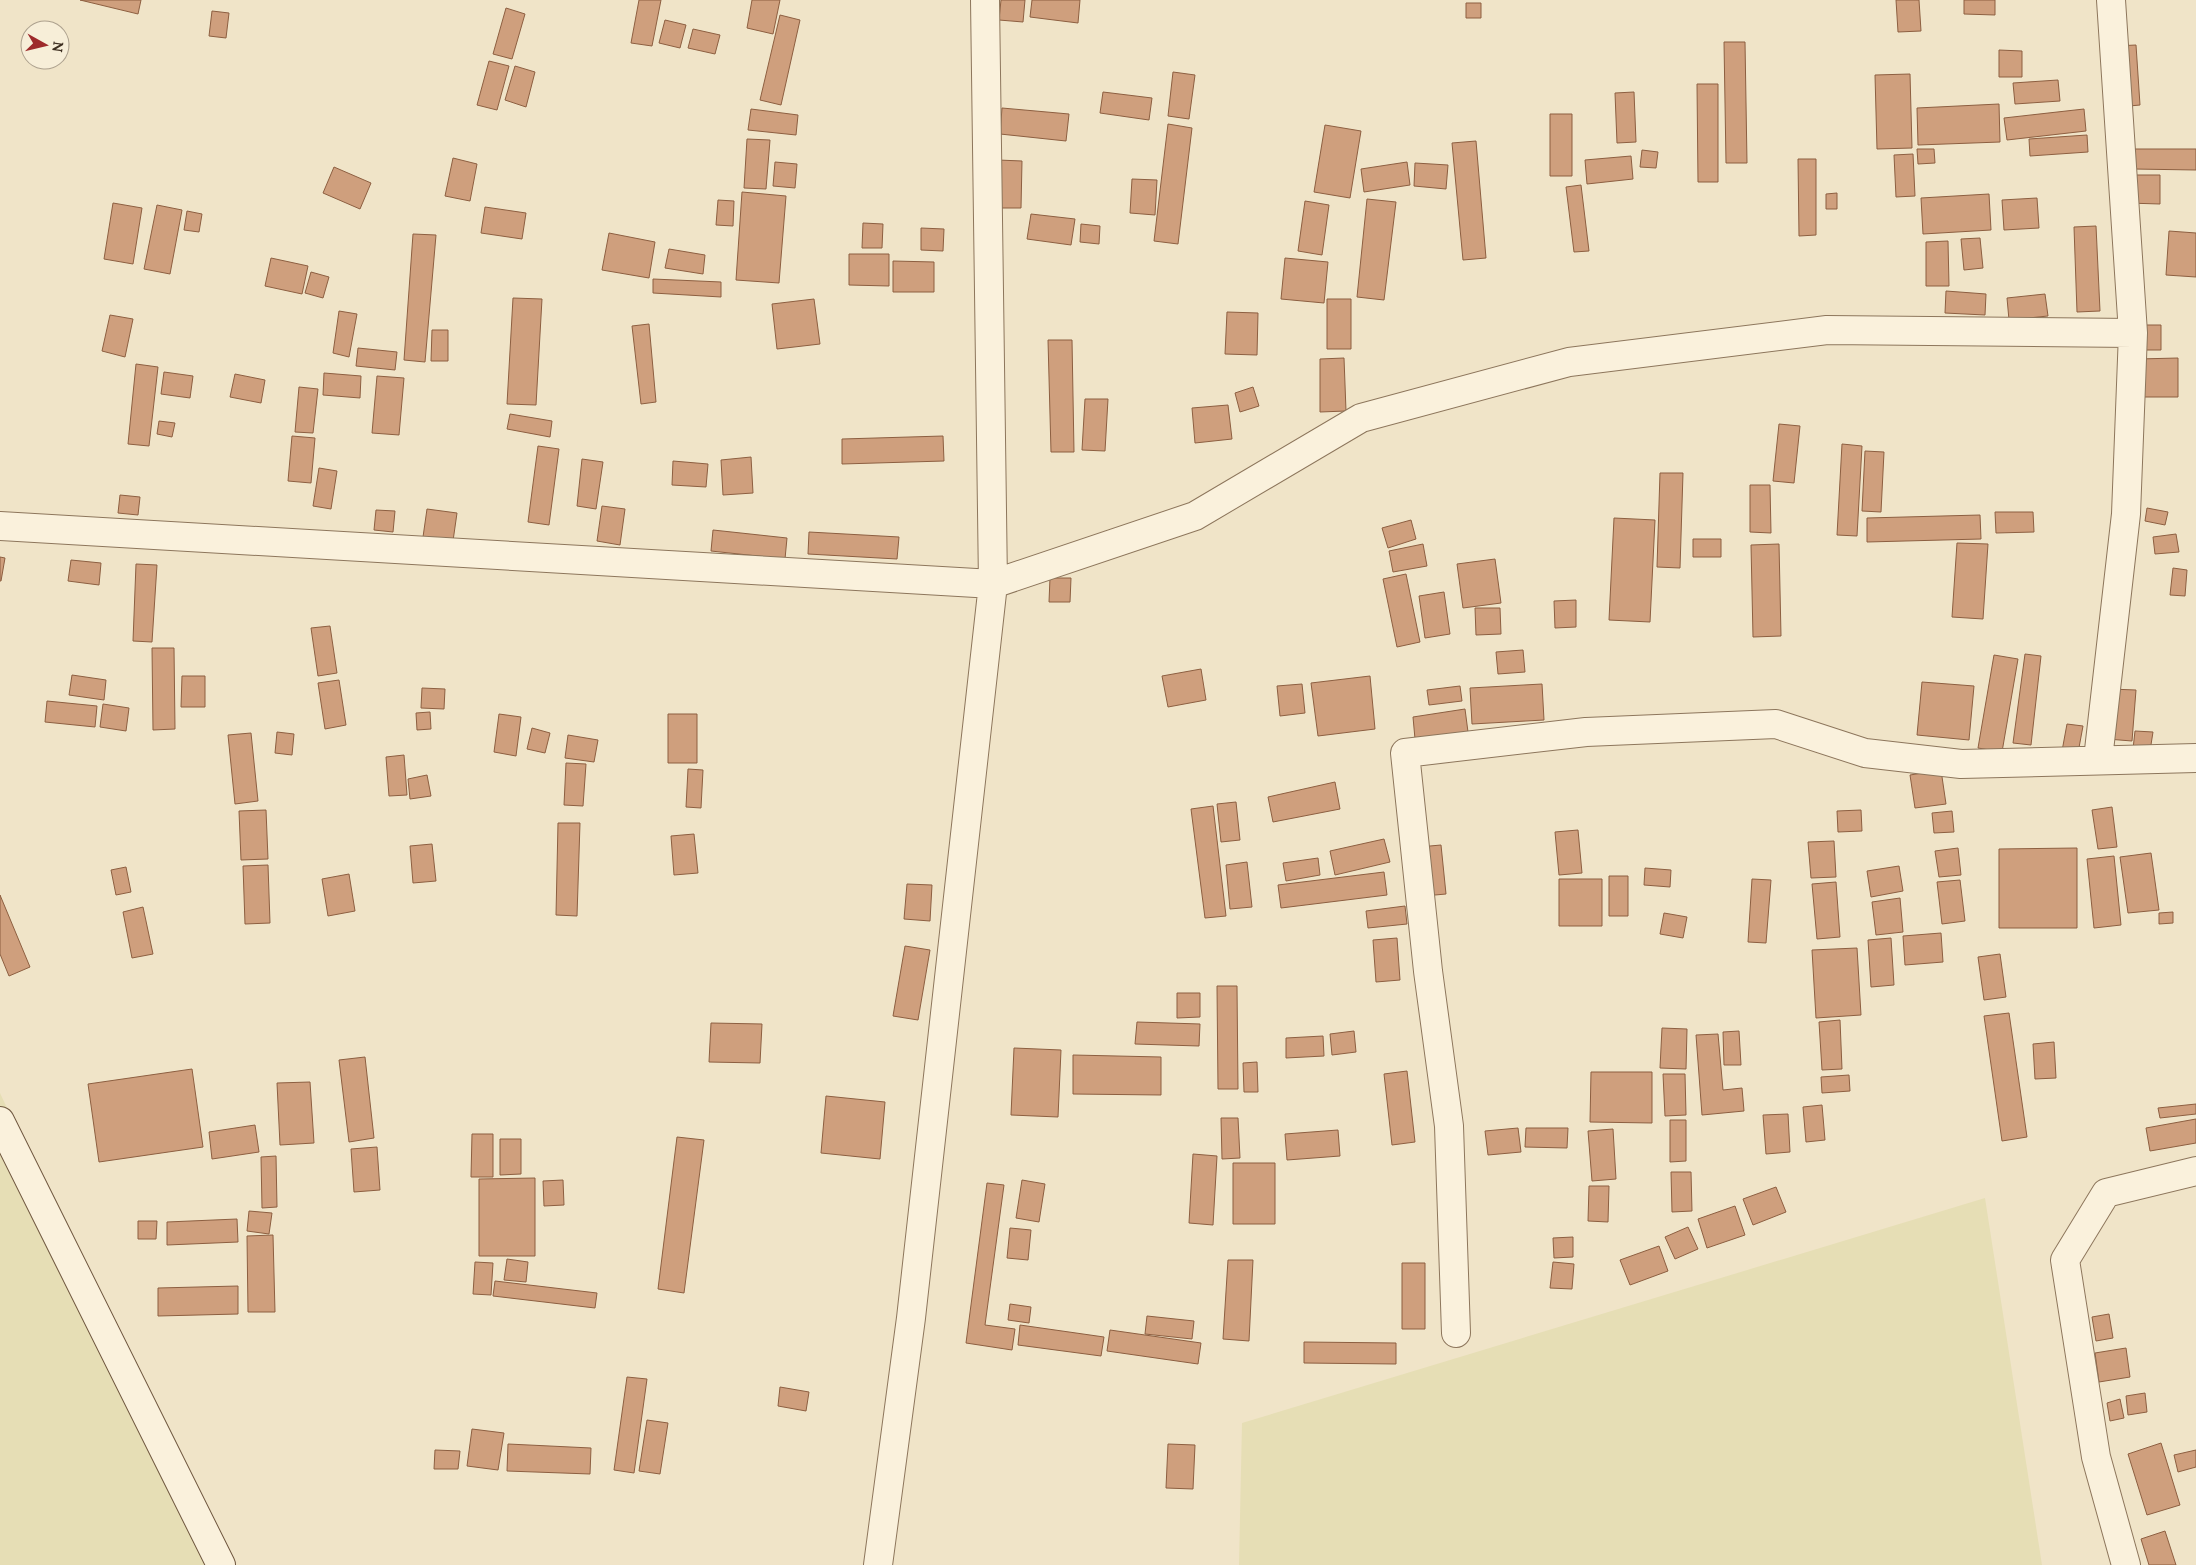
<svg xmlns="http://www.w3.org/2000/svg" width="2196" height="1565" font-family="Lora,serif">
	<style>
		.farmland { fill: #e6deb5 }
		.building { fill: #cf9f7d; stroke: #8d5f41 }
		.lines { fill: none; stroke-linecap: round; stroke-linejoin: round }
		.street-casing { stroke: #8d765c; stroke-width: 30 }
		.secondary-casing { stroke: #6f573f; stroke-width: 30 }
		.street { stroke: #faf1dc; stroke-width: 28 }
		.secondary { stroke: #faf1dc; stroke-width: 28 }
	</style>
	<rect width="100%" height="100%" fill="#f0e4c8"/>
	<path class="farmland" d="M 0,1093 L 221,1565 L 0,1565 Z
		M 1985,1198 L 2042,1565 L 1239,1565 L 1242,1423 Z"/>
	<path class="building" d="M 80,0 L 141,0 L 138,14 Z
		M 639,0 L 661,0 L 652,46 L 631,43 Z
		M 752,0 L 780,0 L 773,34 L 747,28 Z
		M 1001,0 L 1025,0 L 1023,22 L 999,20 Z
		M 1032,0 L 1080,0 L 1078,23 L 1030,17 Z
		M 1896,0 L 1919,0 L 1921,31 L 1898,32 Z
		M 1964,0 L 1995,0 L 1995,15 L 1964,14 Z
		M 1466,3 L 1481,3 L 1481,18 L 1466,18 Z
		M 506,8 L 525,14 L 512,59 L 493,54 Z
		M 212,11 L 229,13 L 226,38 L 209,36 Z
		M 780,15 L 800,20 L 781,105 L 760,100 Z
		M 665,20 L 686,25 L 680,48 L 659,43 Z
		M 693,29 L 720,35 L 715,54 L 688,48 Z
		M 1724,42 L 1745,42 L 1747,163 L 1726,163 Z
		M 2136,45 L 2140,105 L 2119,107 L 2115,46 Z
		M 1999,50 L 2022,51 L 2022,77 L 1999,77 Z
		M 489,61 L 509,66 L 497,110 L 477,105 Z
		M 515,66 L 535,72 L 526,107 L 505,100 Z
		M 1173,72 L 1195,75 L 1189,119 L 1168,116 Z
		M 1910,74 L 1912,148 L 1877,149 L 1875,75 Z
		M 2058,80 L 2060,101 L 2015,104 L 2013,83 Z
		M 1697,84 L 1718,84 L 1718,182 L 1698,182 Z
		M 1103,92 L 1152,98 L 1149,120 L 1100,113 Z
		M 1634,92 L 1636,142 L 1617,143 L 1615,93 Z
		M 1999,104 L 2000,142 L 1918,145 L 1917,108 Z
		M 1002,108 L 1069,114 L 1066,141 L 1000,134 Z
		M 751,109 L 798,115 L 796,135 L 748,130 Z
		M 2084,109 L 2086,131 L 2007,140 L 2004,118 Z
		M 1550,114 L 1572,114 L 1572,176 L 1550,176 Z
		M 1168,124 L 1192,128 L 1178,244 L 1154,241 Z
		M 1325,125 L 1361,131 L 1350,198 L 1314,192 Z
		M 2087,135 L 2088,152 L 2030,156 L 2029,139 Z
		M 747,139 L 770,140 L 766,189 L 744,188 Z
		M 1476,141 L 1486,258 L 1463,260 L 1452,143 Z
		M 1917,149 L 1934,149 L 1935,163 L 1918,164 Z
		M 2134,149 L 2196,149 L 2196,170 L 2133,169 Z
		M 1642,150 L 1658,152 L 1656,168 L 1640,167 Z
		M 1913,154 L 1915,196 L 1896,197 L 1894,155 Z
		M 1631,156 L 1633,179 L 1587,184 L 1585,160 Z
		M 453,158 L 477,164 L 470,201 L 445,196 Z
		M 1798,159 L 1816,159 L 1816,235 L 1799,236 Z
		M 998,160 L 1022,161 L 1021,208 L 997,208 Z
		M 775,162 L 797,164 L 795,188 L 773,186 Z
		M 1407,162 L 1410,185 L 1364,192 L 1361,169 Z
		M 1415,163 L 1448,165 L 1446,189 L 1414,186 Z
		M 334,167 L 371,183 L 360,209 L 323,193 Z
		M 2127,175 L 2160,175 L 2160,204 L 2127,203 Z
		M 1132,179 L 1157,180 L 1155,215 L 1130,213 Z
		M 1581,185 L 1589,251 L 1574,252 L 1566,187 Z
		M 742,192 L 786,196 L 779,283 L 736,280 Z
		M 1837,193 L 1837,209 L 1826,209 L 1826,194 Z
		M 1989,194 L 1991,230 L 1923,234 L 1921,198 Z
		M 2037,198 L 2039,228 L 2004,230 L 2002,200 Z
		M 1367,199 L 1396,202 L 1384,300 L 1357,297 Z
		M 718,200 L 734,201 L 733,226 L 716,225 Z
		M 1305,201 L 1329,205 L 1322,255 L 1298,251 Z
		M 113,203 L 142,208 L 133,264 L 104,259 Z
		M 157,205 L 182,210 L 170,274 L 144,269 Z
		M 485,207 L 526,213 L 522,239 L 481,233 Z
		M 187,211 L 202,214 L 199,232 L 184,230 Z
		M 1031,214 L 1075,219 L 1071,245 L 1027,239 Z
		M 863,223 L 883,224 L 882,248 L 862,248 Z
		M 1081,224 L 1100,226 L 1099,244 L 1080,242 Z
		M 2096,226 L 2100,311 L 2077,312 L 2074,227 Z
		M 921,228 L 944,229 L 943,251 L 921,250 Z
		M 2169,231 L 2196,233 L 2196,277 L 2166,275 Z
		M 609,233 L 655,242 L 649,278 L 602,270 Z
		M 413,234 L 436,235 L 425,362 L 404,360 Z
		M 1980,238 L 1983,268 L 1964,270 L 1961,239 Z
		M 1948,241 L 1949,286 L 1926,286 L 1926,242 Z
		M 669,249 L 705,255 L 703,274 L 665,268 Z
		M 849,254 L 889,254 L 889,286 L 849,285 Z
		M 271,258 L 308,266 L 302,294 L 265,286 Z
		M 1285,258 L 1328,262 L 1324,303 L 1281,299 Z
		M 893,261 L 934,262 L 934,292 L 893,292 Z
		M 311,272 L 329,277 L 323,298 L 305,293 Z
		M 653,279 L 721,282 L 721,297 L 653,293 Z
		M 1946,291 L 1986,294 L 1985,315 L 1945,313 Z
		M 2045,294 L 2048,316 L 2009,320 L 2007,298 Z
		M 513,298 L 542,299 L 536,405 L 507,404 Z
		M 814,299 L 820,344 L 777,349 L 772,304 Z
		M 1327,299 L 1351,299 L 1351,349 L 1327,349 Z
		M 339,311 L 357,314 L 349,357 L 333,353 Z
		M 1227,312 L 1258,313 L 1257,355 L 1225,354 Z
		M 110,315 L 133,319 L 125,357 L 102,351 Z
		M 649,324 L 656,402 L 641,404 L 632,326 Z
		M 2141,325 L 2161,325 L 2161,350 L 2141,350 Z
		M 432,330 L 448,330 L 448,361 L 431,361 Z
		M 1048,340 L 1072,340 L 1074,452 L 1051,452 Z
		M 358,348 L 397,352 L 395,370 L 356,366 Z
		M 1344,358 L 1346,411 L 1320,412 L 1320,359 Z
		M 2178,358 L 2178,397 L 2139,397 L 2138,359 Z
		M 136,364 L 158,367 L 149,446 L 128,444 Z
		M 164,372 L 193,376 L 190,398 L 161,394 Z
		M 324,373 L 361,376 L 360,398 L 323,395 Z
		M 235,374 L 265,380 L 261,403 L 230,397 Z
		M 377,376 L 404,378 L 399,435 L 372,433 Z
		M 299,387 L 318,389 L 313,433 L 295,432 Z
		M 1253,387 L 1259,406 L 1240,412 L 1235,393 Z
		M 1085,399 L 1108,399 L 1105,451 L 1082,450 Z
		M 1228,405 L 1232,439 L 1195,443 L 1192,408 Z
		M 510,414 L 552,421 L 550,437 L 507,429 Z
		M 159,421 L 175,423 L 172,437 L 157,434 Z
		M 1779,424 L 1800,426 L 1794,483 L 1773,481 Z
		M 292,436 L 315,438 L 311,483 L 288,481 Z
		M 943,436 L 944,461 L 842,464 L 842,439 Z
		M 1842,444 L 1862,446 L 1857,536 L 1837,535 Z
		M 538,446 L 559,449 L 549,525 L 528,522 Z
		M 1865,451 L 1884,452 L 1881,512 L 1862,511 Z
		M 751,457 L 753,493 L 723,495 L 721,460 Z
		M 582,459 L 603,462 L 596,509 L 577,506 Z
		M 673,461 L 708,464 L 706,487 L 672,485 Z
		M 319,468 L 337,471 L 331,509 L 313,506 Z
		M 1660,473 L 1683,473 L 1680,568 L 1657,567 Z
		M 1750,485 L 1770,485 L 1771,533 L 1750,532 Z
		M 120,495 L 140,497 L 138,515 L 118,513 Z
		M 602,506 L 625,509 L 620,545 L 597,541 Z
		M 2147,508 L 2168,512 L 2165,525 L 2145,521 Z
		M 427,509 L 457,513 L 453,541 L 423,537 Z
		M 376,510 L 395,511 L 393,532 L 374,530 Z
		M 1995,512 L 2033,512 L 2034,532 L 1996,533 Z
		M 1980,515 L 1981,539 L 1867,542 L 1867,518 Z
		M 1614,518 L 1655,520 L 1650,622 L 1609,620 Z
		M 1411,520 L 1416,539 L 1388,548 L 1382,528 Z
		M 713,530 L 787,538 L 785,559 L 711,551 Z
		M 809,532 L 899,537 L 897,559 L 808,554 Z
		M 2176,534 L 2179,552 L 2155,554 L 2153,537 Z
		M 1693,539 L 1721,539 L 1721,557 L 1693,557 Z
		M 1957,543 L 1988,544 L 1983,619 L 1952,617 Z
		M 1423,544 L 1427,566 L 1393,572 L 1389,551 Z
		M 1779,544 L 1781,636 L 1753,637 L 1751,545 Z
		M 0,557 L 5,558 L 1,581 L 0,581 Z
		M 1495,559 L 1501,603 L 1463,608 L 1457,564 Z
		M 71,560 L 101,563 L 99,585 L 68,581 Z
		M 136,564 L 157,565 L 152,642 L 133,641 Z
		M 2173,568 L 2187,570 L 2185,596 L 2170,595 Z
		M 1406,574 L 1420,642 L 1397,647 L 1383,579 Z
		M 1050,578 L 1071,578 L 1070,602 L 1049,602 Z
		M 1444,592 L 1450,634 L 1425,638 L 1419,596 Z
		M 1576,600 L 1576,627 L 1555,628 L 1554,601 Z
		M 1475,608 L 1500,608 L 1501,634 L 1476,635 Z
		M 330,626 L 337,673 L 318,676 L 311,628 Z
		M 152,648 L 174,648 L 175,729 L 153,730 Z
		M 1523,650 L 1525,672 L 1498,674 L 1496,652 Z
		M 2025,654 L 2041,656 L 2031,745 L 2013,743 Z
		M 1994,655 L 2018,659 L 2002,752 L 1978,748 Z
		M 1201,669 L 1206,700 L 1168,707 L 1162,676 Z
		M 72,675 L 106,680 L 104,700 L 69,695 Z
		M 182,676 L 205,676 L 205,707 L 181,707 Z
		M 1370,676 L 1375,729 L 1318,736 L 1311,683 Z
		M 339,680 L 346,725 L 325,729 L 318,683 Z
		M 1922,682 L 1974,686 L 1969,740 L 1917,735 Z
		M 1302,684 L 1305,713 L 1280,716 L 1277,686 Z
		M 1542,684 L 1544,720 L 1472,724 L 1470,688 Z
		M 1460,686 L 1462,701 L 1429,705 L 1427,690 Z
		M 422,688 L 445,689 L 444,709 L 421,708 Z
		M 2110,689 L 2136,690 L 2132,741 L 2107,739 Z
		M 47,701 L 97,706 L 95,727 L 45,722 Z
		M 103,704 L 129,708 L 126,731 L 100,727 Z
		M 1465,709 L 1468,732 L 1415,739 L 1413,717 Z
		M 430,712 L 431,729 L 417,730 L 416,713 Z
		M 499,714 L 521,717 L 516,756 L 494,752 Z
		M 668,714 L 697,714 L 697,763 L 668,763 Z
		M 2067,724 L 2083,726 L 2078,753 L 2062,751 Z
		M 532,728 L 550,733 L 545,753 L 527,749 Z
		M 2135,731 L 2153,732 L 2150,751 L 2133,749 Z
		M 277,732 L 294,734 L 292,755 L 275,753 Z
		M 251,733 L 258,801 L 235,804 L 228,735 Z
		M 568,735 L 598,740 L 594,762 L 565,758 Z
		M 404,755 L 407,795 L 389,796 L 386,757 Z
		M 566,763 L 586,764 L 583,806 L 564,805 Z
		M 688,769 L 703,770 L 701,808 L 686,807 Z
		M 1941,770 L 1946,804 L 1915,808 L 1910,775 Z
		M 427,775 L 431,796 L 410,799 L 408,779 Z
		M 1335,782 L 1340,809 L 1273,822 L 1268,797 Z
		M 1236,802 L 1240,840 L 1221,842 L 1217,804 Z
		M 1213,806 L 1226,916 L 1205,918 L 1191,809 Z
		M 2112,807 L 2117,847 L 2098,849 L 2092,810 Z
		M 266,810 L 268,859 L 241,860 L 239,811 Z
		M 1861,810 L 1862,831 L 1838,832 L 1837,811 Z
		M 1952,811 L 1954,832 L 1934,833 L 1932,813 Z
		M 558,823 L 580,823 L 577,916 L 556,915 Z
		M 1578,830 L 1582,873 L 1559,875 L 1555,832 Z
		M 694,834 L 698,873 L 674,875 L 671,836 Z
		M 1384,839 L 1390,862 L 1335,875 L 1330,851 Z
		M 1834,841 L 1836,877 L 1811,878 L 1808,842 Z
		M 432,844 L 436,881 L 413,883 L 410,846 Z
		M 1441,845 L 1446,894 L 1424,896 L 1419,847 Z
		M 1958,848 L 1961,875 L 1939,877 L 1935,851 Z
		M 2077,848 L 2077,928 L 1999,928 L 1999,849 Z
		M 2151,853 L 2159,910 L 2128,913 L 2120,857 Z
		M 2114,856 L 2121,925 L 2094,928 L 2087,859 Z
		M 1318,858 L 1320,875 L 1286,881 L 1283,863 Z
		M 1247,862 L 1252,907 L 1230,909 L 1226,865 Z
		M 268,865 L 270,923 L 245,924 L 243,866 Z
		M 1899,866 L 1903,891 L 1871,897 L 1867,871 Z
		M 126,867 L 131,892 L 116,895 L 111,870 Z
		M 1645,868 L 1671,870 L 1670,887 L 1644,885 Z
		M 1384,872 L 1387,895 L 1281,908 L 1278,885 Z
		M 349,874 L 355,911 L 328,916 L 322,879 Z
		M 1609,876 L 1628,876 L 1628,916 L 1609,916 Z
		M 1559,879 L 1602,879 L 1602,926 L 1559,926 Z
		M 1752,879 L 1771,880 L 1766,943 L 1748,942 Z
		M 1960,880 L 1965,921 L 1942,924 L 1937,882 Z
		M 1836,882 L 1840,937 L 1817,939 L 1812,884 Z
		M 907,884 L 932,885 L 930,921 L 904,919 Z
		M 0,895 L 30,967 L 9,976 L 0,954 Z
		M 1900,898 L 1903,932 L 1876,935 L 1872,902 Z
		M 1405,906 L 1407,924 L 1368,928 L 1366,911 Z
		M 143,907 L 153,954 L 132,958 L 123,912 Z
		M 2173,912 L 2173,923 L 2159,924 L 2159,913 Z
		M 1664,913 L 1687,917 L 1683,938 L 1660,934 Z
		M 1941,933 L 1943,962 L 1905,965 L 1903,936 Z
		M 1397,938 L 1400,980 L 1376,982 L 1373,940 Z
		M 1891,938 L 1894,985 L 1871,987 L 1868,940 Z
		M 905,946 L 930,950 L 918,1020 L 893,1016 Z
		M 1857,948 L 1861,1015 L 1816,1018 L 1812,950 Z
		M 2000,954 L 2006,997 L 1984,1000 L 1978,957 Z
		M 1217,986 L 1237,986 L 1238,1089 L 1218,1089 Z
		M 1177,993 L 1200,993 L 1200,1017 L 1177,1018 Z
		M 2009,1013 L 2027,1137 L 2002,1141 L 1984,1016 Z
		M 1840,1020 L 1842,1069 L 1822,1070 L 1819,1022 Z
		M 1137,1022 L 1200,1024 L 1199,1046 L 1135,1044 Z
		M 711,1023 L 762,1024 L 760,1063 L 709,1062 Z
		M 1662,1028 L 1687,1029 L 1686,1069 L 1660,1068 Z
		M 1354,1031 L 1356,1052 L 1332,1055 L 1330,1034 Z
		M 1739,1031 L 1741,1065 L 1724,1065 L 1723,1032 Z
		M 1718,1034 L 1723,1090 L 1742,1088 L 1744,1111 L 1702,1115 L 1696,1035 Z
		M 1323,1036 L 1324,1056 L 1286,1058 L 1286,1038 Z
		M 2054,1042 L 2056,1078 L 2035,1079 L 2033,1044 Z
		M 1014,1048 L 1061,1050 L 1058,1117 L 1011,1115 Z
		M 1073,1055 L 1161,1057 L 1161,1095 L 1073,1094 Z
		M 365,1057 L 374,1138 L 349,1142 L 339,1060 Z
		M 1257,1062 L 1258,1092 L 1244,1092 L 1243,1063 Z
		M 192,1069 L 203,1147 L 99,1162 L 88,1084 Z
		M 1407,1071 L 1415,1142 L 1392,1145 L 1384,1074 Z
		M 1591,1072 L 1652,1072 L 1652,1123 L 1590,1122 Z
		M 1663,1074 L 1685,1074 L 1686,1115 L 1665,1116 Z
		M 1849,1075 L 1850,1091 L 1822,1093 L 1821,1077 Z
		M 310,1082 L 314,1143 L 280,1145 L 277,1083 Z
		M 826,1096 L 885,1102 L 880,1159 L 821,1153 Z
		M 2196,1104 L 2196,1114 L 2160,1118 L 2158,1108 Z
		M 1822,1105 L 1825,1140 L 1806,1142 L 1803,1107 Z
		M 1788,1114 L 1790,1152 L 1766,1154 L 1763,1115 Z
		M 1221,1118 L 1238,1118 L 1240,1158 L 1222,1159 Z
		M 2196,1119 L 2196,1143 L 2150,1151 L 2146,1128 Z
		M 1670,1120 L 1686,1120 L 1686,1161 L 1670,1162 Z
		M 255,1125 L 259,1152 L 212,1159 L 209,1132 Z
		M 1518,1128 L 1521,1152 L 1488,1155 L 1485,1131 Z
		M 1526,1128 L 1568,1128 L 1567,1148 L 1525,1147 Z
		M 1613,1129 L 1616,1179 L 1592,1181 L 1588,1131 Z
		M 1338,1130 L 1340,1156 L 1287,1160 L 1285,1134 Z
		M 472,1134 L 493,1134 L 493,1177 L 471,1177 Z
		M 677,1137 L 704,1140 L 684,1293 L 658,1289 Z
		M 500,1139 L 521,1139 L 521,1174 L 500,1175 Z
		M 377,1147 L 380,1190 L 354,1192 L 351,1149 Z
		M 1193,1154 L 1217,1156 L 1213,1225 L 1189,1223 Z
		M 276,1156 L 277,1207 L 262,1208 L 261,1157 Z
		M 1233,1163 L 1275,1163 L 1275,1224 L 1233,1224 Z
		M 1671,1172 L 1691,1172 L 1692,1211 L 1672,1212 Z
		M 535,1178 L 535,1256 L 479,1256 L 479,1179 Z
		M 563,1180 L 564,1205 L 544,1206 L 543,1181 Z
		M 1022,1180 L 1045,1184 L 1039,1222 L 1016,1218 Z
		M 987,1183 L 1004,1185 L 985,1325 L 1015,1329 L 1012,1350 L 966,1343 Z
		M 1589,1186 L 1609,1186 L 1608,1222 L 1588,1221 Z
		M 1776,1187 L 1786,1212 L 1753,1225 L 1743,1199 Z
		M 1735,1206 L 1745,1235 L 1707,1248 L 1698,1219 Z
		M 249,1211 L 272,1213 L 269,1234 L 247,1231 Z
		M 237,1219 L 238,1242 L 167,1245 L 167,1222 Z
		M 138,1221 L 157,1221 L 156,1239 L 138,1239 Z
		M 1688,1227 L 1698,1249 L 1675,1259 L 1665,1237 Z
		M 1010,1228 L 1031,1230 L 1028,1260 L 1007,1258 Z
		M 273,1235 L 275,1312 L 248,1312 L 247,1236 Z
		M 1573,1237 L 1573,1257 L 1554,1258 L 1553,1238 Z
		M 1659,1246 L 1668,1271 L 1630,1285 L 1620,1260 Z
		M 507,1259 L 528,1262 L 526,1282 L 504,1280 Z
		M 1228,1260 L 1253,1260 L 1249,1341 L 1223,1339 Z
		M 475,1262 L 493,1263 L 491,1295 L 473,1294 Z
		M 1553,1262 L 1574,1264 L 1572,1289 L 1550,1288 Z
		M 1402,1263 L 1425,1263 L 1425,1329 L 1402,1329 Z
		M 495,1281 L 597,1293 L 595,1308 L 493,1296 Z
		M 238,1286 L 238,1314 L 158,1316 L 158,1288 Z
		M 1010,1304 L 1031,1307 L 1029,1323 L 1008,1320 Z
		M 2109,1314 L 2113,1338 L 2096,1341 L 2092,1317 Z
		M 1147,1316 L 1194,1321 L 1192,1339 L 1145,1334 Z
		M 1020,1325 L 1104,1337 L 1101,1356 L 1018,1345 Z
		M 1110,1330 L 1201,1343 L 1198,1364 L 1107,1351 Z
		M 1304,1342 L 1396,1343 L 1396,1364 L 1304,1363 Z
		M 2126,1348 L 2130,1377 L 2099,1382 L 2095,1353 Z
		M 627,1377 L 647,1379 L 634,1473 L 614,1470 Z
		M 780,1387 L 809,1392 L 806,1411 L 778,1406 Z
		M 2145,1393 L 2147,1412 L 2128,1415 L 2126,1396 Z
		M 2120,1399 L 2124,1418 L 2110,1421 L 2107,1403 Z
		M 647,1420 L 668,1423 L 660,1474 L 639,1471 Z
		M 472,1429 L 504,1433 L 498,1470 L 467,1466 Z
		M 2161,1443 L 2180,1505 L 2147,1515 L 2128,1454 Z
		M 508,1444 L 591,1448 L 590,1474 L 507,1471 Z
		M 1168,1444 L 1195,1445 L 1193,1489 L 1166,1488 Z
		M 435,1450 L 460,1451 L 458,1469 L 434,1469 Z
		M 2196,1450 L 2196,1467 L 2178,1472 L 2174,1455 Z
		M 2165,1531 L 2176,1565 L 2149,1565 L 2141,1539 Z"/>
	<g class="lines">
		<defs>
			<path id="street" d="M 0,526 L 993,584 L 1195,516 L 1361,418 L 1569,362 L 1827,330 L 2133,333
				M 2098,759 L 2126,514 L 2133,333 L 2111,0
				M 1456,1333 L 1449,1126 L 1428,971 L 1405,753 L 1586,732 L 1776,724 L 1865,753 L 1961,764 L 2196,758
				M 878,1565 L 911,1318 L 993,584 L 985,0
				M 2126,1565 L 2096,1457 L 2065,1260 L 2106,1193 L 2196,1171"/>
			<path id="secondary" d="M 0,1121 L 221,1565"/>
		</defs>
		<use href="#street" class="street-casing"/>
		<use href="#secondary" class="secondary-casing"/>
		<use href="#street" class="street"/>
		<use href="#secondary" class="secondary"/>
	</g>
	<g transform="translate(45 45) rotate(98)"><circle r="24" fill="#f7eed8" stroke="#ada18e"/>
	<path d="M0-4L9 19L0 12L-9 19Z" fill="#9e2a2b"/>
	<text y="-8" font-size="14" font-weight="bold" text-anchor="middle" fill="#3d2e20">N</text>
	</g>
</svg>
